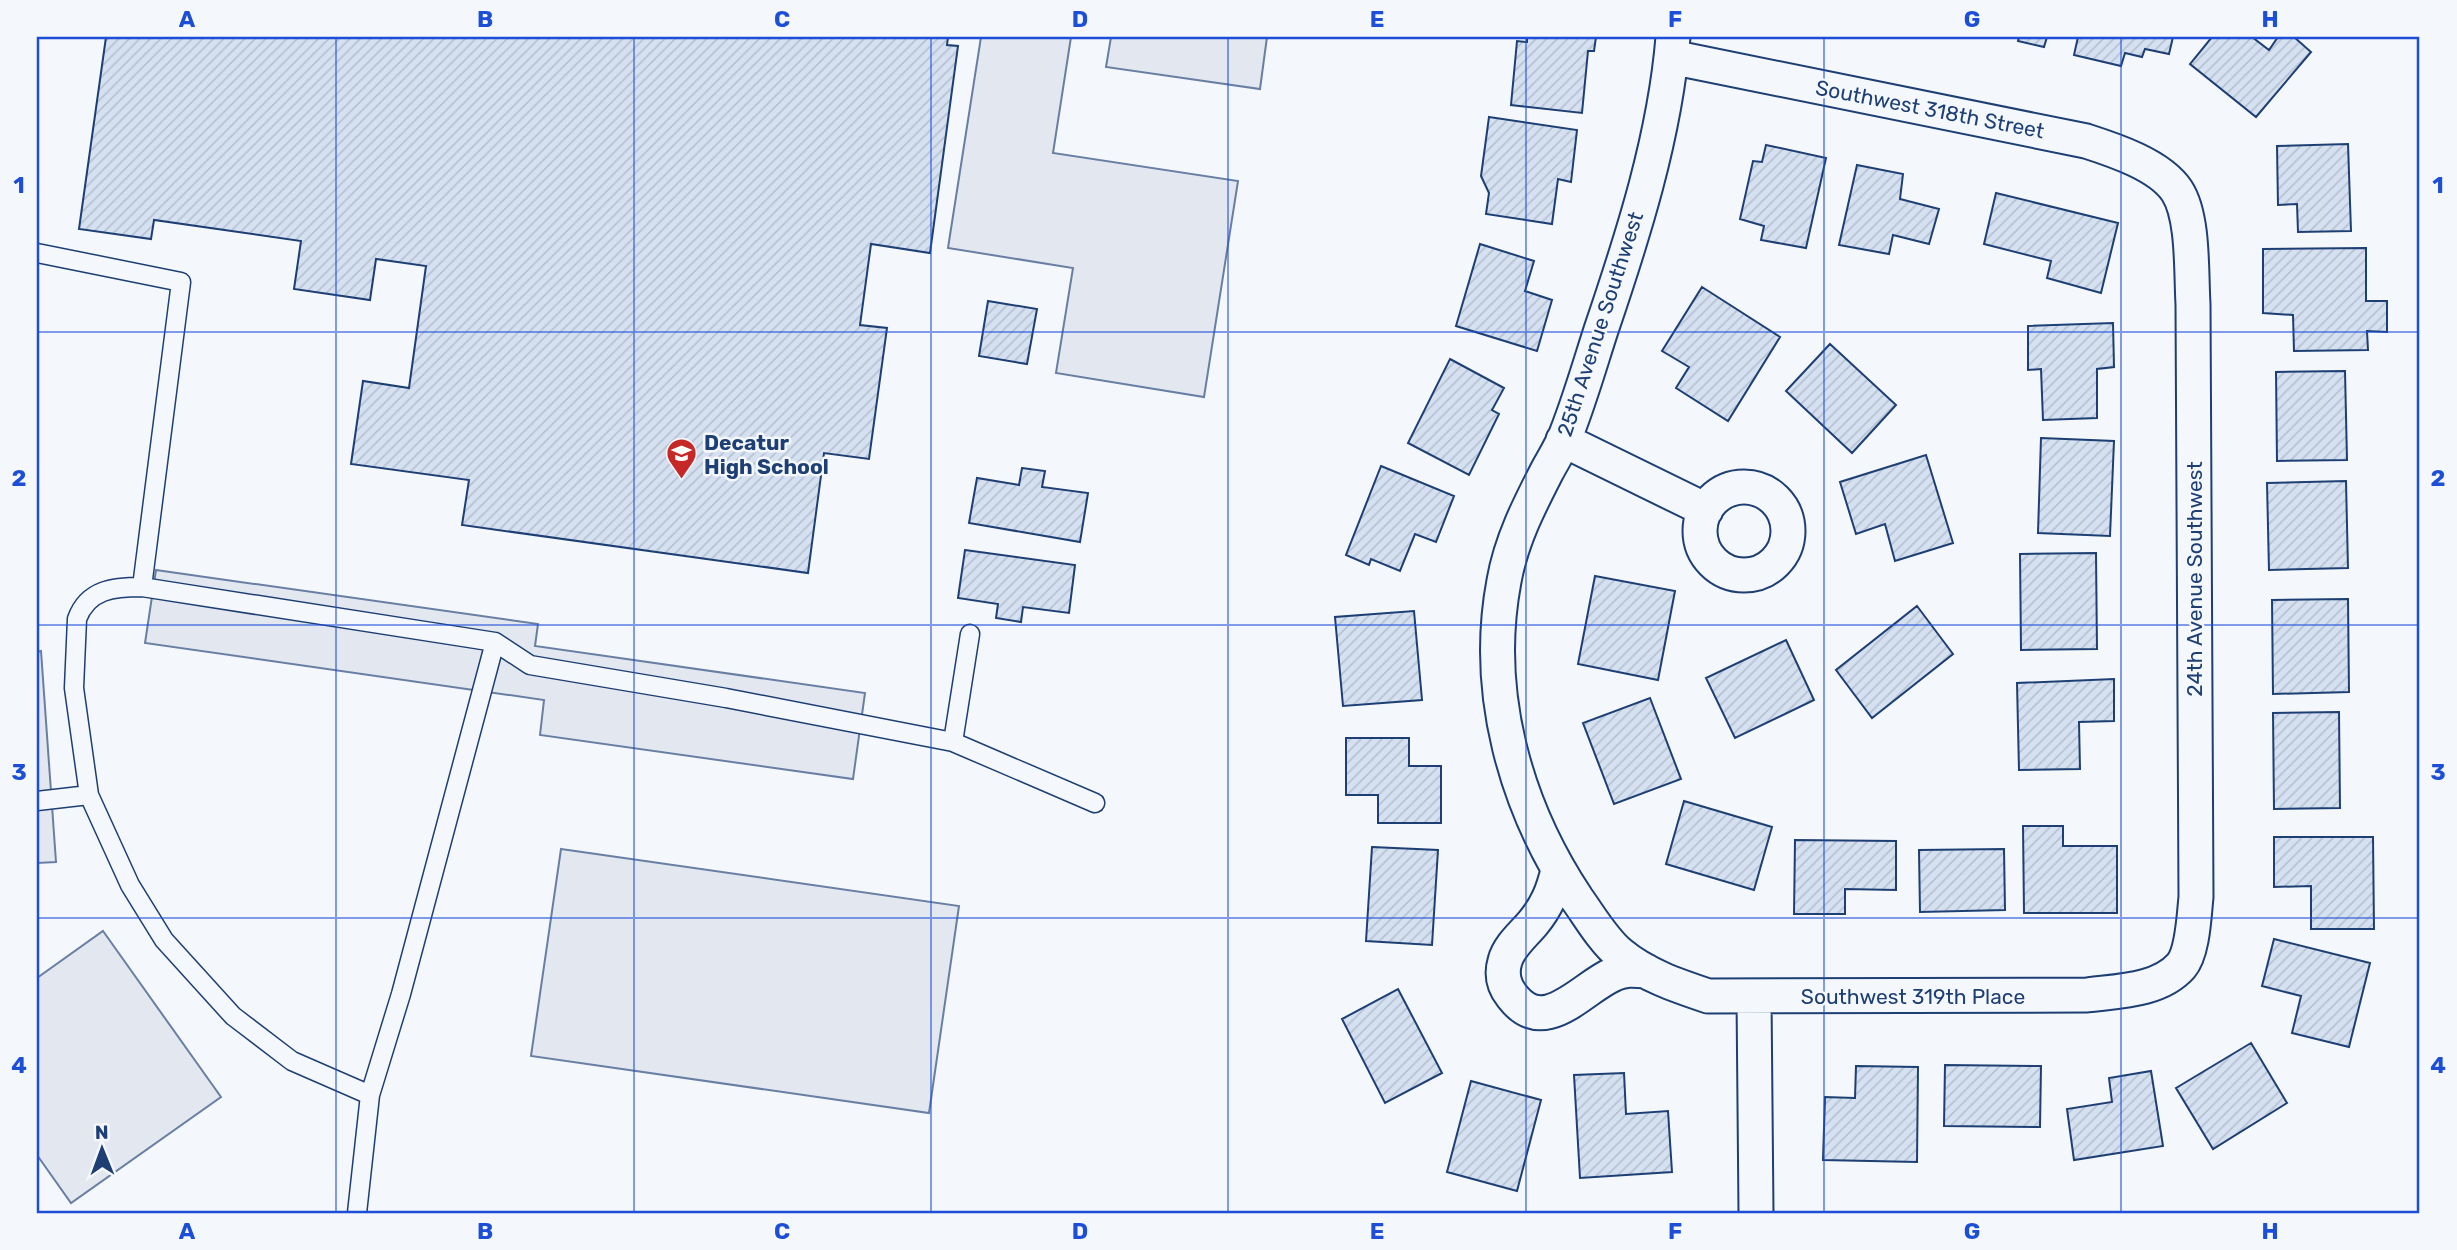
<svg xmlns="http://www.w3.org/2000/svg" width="2457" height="1250" font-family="Rubik,sans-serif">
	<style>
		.parking { fill: #e3e8f0; stroke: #687fa3; stroke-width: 2 }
		.building { fill: url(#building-hatch); stroke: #1d3f73; stroke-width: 2 }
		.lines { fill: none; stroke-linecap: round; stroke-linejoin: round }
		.lane-casing { stroke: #1d3f73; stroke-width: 21 }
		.street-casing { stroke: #1d3f73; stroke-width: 37 }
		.lane { stroke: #f4f7fb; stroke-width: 18 }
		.street { stroke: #f4f7fb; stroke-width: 33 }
		.grid { fill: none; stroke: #1d4ed8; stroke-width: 2; stroke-opacity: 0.55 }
		.labels { text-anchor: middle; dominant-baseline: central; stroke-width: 5; stroke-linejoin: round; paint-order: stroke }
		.street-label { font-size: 21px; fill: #1d3f73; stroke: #f4f7fb }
		.poi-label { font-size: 21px; font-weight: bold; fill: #1d3f73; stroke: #f4f7fb; text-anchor: start }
		.neatline { fill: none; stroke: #1d4ed8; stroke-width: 2.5 }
		.grid-label { font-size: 23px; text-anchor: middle; font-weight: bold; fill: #1d4ed8 }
	</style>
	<defs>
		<pattern id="building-hatch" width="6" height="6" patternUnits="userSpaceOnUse" patternTransform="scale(1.75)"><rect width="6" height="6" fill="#d5e0f0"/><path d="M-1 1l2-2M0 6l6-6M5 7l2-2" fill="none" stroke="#b6c1d1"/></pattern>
	</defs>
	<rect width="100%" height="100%" fill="#f4f7fb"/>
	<path class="parking" d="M 981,37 L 1071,37 L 1053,153 L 1238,181 L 1204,397 L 1056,373 L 1073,268 L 948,248 Z
		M 1111,37 L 1267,37 L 1260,89 L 1106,67 Z
		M 156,570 L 538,624 L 535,646 L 865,693 L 853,779 L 540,735 L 544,700 L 145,643 Z
		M 41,651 L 56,862 L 37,863 L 37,652 Z
		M 561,849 L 959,906 L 929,1113 L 531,1056 Z
		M 103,931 L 221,1097 L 71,1203 L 37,1155 L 37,978 Z"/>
	<path class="building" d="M 106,37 L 948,37 L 947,45 L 958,46 L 930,253 L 871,244 L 860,325 L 887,328 L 869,459 L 824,453 L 808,573 L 462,525 L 469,480 L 351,464 L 363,381 L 409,388 L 426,266 L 376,259 L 370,300 L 294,289 L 301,241 L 154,220 L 151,239 L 79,229 Z
		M 1527,37 L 1596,37 L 1594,51 L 1588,51 L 1582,113 L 1511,105 L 1517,41 L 1527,42 Z
		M 2019,37 L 2047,37 L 2044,47 L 2018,41 Z
		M 2078,37 L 2173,37 L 2169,54 L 2145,49 L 2142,57 L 2125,53 L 2121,66 L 2074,55 Z
		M 2212,37 L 2252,37 L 2269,50 L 2278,37 L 2294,37 L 2311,52 L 2256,117 L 2190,64 Z
		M 1489,117 L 1577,130 L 1571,182 L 1558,179 L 1552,224 L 1486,214 L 1489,193 L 1481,176 Z
		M 2348,144 L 2351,231 L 2298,232 L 2297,204 L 2278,205 L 2277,146 Z
		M 1766,145 L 1826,158 L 1806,248 L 1761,240 L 1764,226 L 1740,219 L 1753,161 L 1762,162 Z
		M 1857,165 L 1903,174 L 1900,199 L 1939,209 L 1929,244 L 1893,235 L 1889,254 L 1839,245 Z
		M 1996,193 L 2118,223 L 2101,293 L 2047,278 L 2051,261 L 1984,244 Z
		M 1480,244 L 1534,261 L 1525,291 L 1552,300 L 1537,351 L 1456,326 Z
		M 2366,248 L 2366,301 L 2387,301 L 2387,332 L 2367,331 L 2368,350 L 2294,351 L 2293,315 L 2263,313 L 2263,249 Z
		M 1702,287 L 1780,337 L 1728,421 L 1676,388 L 1689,367 L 1662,351 Z
		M 988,301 L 1037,309 L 1027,364 L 979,356 Z
		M 2113,323 L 2114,367 L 2097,369 L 2097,418 L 2043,420 L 2041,369 L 2028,370 L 2028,326 Z
		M 1830,344 L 1896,405 L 1852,453 L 1786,391 Z
		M 1450,359 L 1504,388 L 1492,410 L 1499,414 L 1469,475 L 1408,443 Z
		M 2345,371 L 2347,460 L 2277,461 L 2276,372 Z
		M 2041,438 L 2114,441 L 2110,536 L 2038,533 Z
		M 1926,455 L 1953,543 L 1895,561 L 1885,524 L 1856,534 L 1840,482 Z
		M 1381,466 L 1454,496 L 1436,542 L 1415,534 L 1400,571 L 1371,559 L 1369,565 L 1346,555 Z
		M 1022,468 L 1045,471 L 1042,487 L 1088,493 L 1080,542 L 969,523 L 977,478 L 1019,485 Z
		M 2346,481 L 2348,568 L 2269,570 L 2267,483 Z
		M 965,550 L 1075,565 L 1069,613 L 1023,607 L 1021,622 L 996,618 L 998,604 L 958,598 Z
		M 2096,553 L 2097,649 L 2021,650 L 2020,554 Z
		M 1595,576 L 1675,591 L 1658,680 L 1578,664 Z
		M 2348,599 L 2349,692 L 2273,694 L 2272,600 Z
		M 1917,606 L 1953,654 L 1872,718 L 1836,670 Z
		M 1414,611 L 1422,700 L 1343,706 L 1335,617 Z
		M 1786,640 L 1814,700 L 1735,738 L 1706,678 Z
		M 2114,679 L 2114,721 L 2079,722 L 2080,769 L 2019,770 L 2017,683 Z
		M 1650,698 L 1681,779 L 1614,804 L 1583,723 Z
		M 2339,712 L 2340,808 L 2274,809 L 2273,713 Z
		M 1346,738 L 1409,738 L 1409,766 L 1441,766 L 1441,823 L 1378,823 L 1378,795 L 1346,795 Z
		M 1684,801 L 1772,827 L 1754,890 L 1666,864 Z
		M 2023,826 L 2063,826 L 2063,846 L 2117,846 L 2117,913 L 2024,913 Z
		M 2274,837 L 2373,837 L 2374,929 L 2311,929 L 2311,886 L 2274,887 Z
		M 1795,840 L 1896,841 L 1896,890 L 1845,889 L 1845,914 L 1794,914 Z
		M 1372,847 L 1438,850 L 1432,945 L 1366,941 Z
		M 2004,849 L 2005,910 L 1920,912 L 1919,850 Z
		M 2274,939 L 2370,963 L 2349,1047 L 2292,1033 L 2301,996 L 2262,986 Z
		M 1398,989 L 1442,1073 L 1385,1103 L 1342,1019 Z
		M 2251,1043 L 2287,1103 L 2213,1149 L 2176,1088 Z
		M 1945,1065 L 2041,1066 L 2040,1127 L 1944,1126 Z
		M 1856,1066 L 1918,1067 L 1917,1162 L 1823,1160 L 1825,1097 L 1855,1098 Z
		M 2151,1071 L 2163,1146 L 2074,1160 L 2067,1109 L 2112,1102 L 2109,1078 Z
		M 1624,1073 L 1626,1114 L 1668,1111 L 1672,1172 L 1580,1178 L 1574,1075 Z
		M 1471,1081 L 1541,1100 L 1517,1191 L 1447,1172 Z"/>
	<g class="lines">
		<defs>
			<path id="lane" d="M 37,253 L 181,282 L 142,587
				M 953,742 L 970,634
				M 37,801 L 89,795
				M 370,1095 L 292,1061 L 233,1016 L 164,940 L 130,885 L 89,795 L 74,688 L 77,619 C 88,589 114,587 142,587 L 495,642 L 530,665 L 726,698 L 953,742 L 1095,803
				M 357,1213 L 370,1095 L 401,994 L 495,642"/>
			<path id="street" d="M 1671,57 L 2086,141 C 2114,150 2160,165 2177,191 C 2194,217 2191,273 2193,304 L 2196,897 C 2194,915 2193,952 2181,966 C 2159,991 2117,991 2087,995 L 1708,996 C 1678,986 1645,975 1620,954 C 1603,940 1590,917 1577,899 C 1515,806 1483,692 1504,581 C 1511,541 1529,506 1547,471 C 1554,458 1562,446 1567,432 C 1580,399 1590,364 1601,330 C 1633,236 1665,136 1673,37
				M 1563,440 L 1706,510
				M1700 531a44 44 0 1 1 88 0a44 44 0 1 1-88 0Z
				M 1558,870 C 1553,891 1547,906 1533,923 C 1523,935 1509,946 1505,961 C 1501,974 1504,986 1512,996 C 1545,1039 1582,987 1614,974 C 1625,969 1634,970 1646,971
				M 1754,997 L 1756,1213"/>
		</defs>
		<use href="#lane" class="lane-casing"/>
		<use href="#street" class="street-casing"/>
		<use href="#lane" class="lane"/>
		<use href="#street" class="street"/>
	</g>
	<path class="grid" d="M 336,37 L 336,1213M 634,37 L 634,1213M 931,37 L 931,1213M 1228,37 L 1228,1213M 1526,37 L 1526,1213M 1824,37 L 1824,1213M 2121,37 L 2121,1213M 37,332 L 2420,332M 37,625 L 2420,625M 37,918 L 2420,918"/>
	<defs>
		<symbol id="school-pin" viewBox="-11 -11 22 30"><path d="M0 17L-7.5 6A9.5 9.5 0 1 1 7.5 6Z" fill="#c62828" stroke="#f4f7fb"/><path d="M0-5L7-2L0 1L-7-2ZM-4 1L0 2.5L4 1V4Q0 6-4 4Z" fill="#fff"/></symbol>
	</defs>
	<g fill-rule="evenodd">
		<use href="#school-pin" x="664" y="436" width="35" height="47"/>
	</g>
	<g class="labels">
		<g class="street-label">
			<text transform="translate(1930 109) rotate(11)">Southwest 318th Street</text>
			<text transform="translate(1600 324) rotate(-72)">25th Avenue Southwest</text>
			<text transform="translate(2194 579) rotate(-90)">24th Avenue Southwest</text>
			<text x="1913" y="996">Southwest 319th Place</text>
		</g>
		<g class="poi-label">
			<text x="704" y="442">Decatur<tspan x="704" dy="24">High School</tspan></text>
		</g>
	</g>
	<rect width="2457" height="1250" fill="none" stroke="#f4f7fb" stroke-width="77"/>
	<g transform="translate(102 1149) rotate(359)" stroke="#f4f7fb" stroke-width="5" paint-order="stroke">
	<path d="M0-5L12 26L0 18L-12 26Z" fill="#1d3f73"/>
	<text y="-10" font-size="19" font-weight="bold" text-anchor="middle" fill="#1d3f73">N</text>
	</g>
	<rect x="38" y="38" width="2380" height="1174" class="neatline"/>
	<g class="grid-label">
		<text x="187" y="27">A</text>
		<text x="485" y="27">B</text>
		<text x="782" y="27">C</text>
		<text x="1080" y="27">D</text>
		<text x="1377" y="27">E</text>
		<text x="1675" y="27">F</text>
		<text x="1972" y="27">G</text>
		<text x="2270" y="27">H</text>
		<text x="19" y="193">1</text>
		<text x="2438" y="193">1</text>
		<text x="19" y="486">2</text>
		<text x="2438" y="486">2</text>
		<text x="19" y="780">3</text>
		<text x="2438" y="780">3</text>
		<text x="19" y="1073">4</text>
		<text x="2438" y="1073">4</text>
		<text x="187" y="1239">A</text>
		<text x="485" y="1239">B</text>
		<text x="782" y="1239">C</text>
		<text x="1080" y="1239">D</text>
		<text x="1377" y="1239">E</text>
		<text x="1675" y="1239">F</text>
		<text x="1972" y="1239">G</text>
		<text x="2270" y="1239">H</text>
	</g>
</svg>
